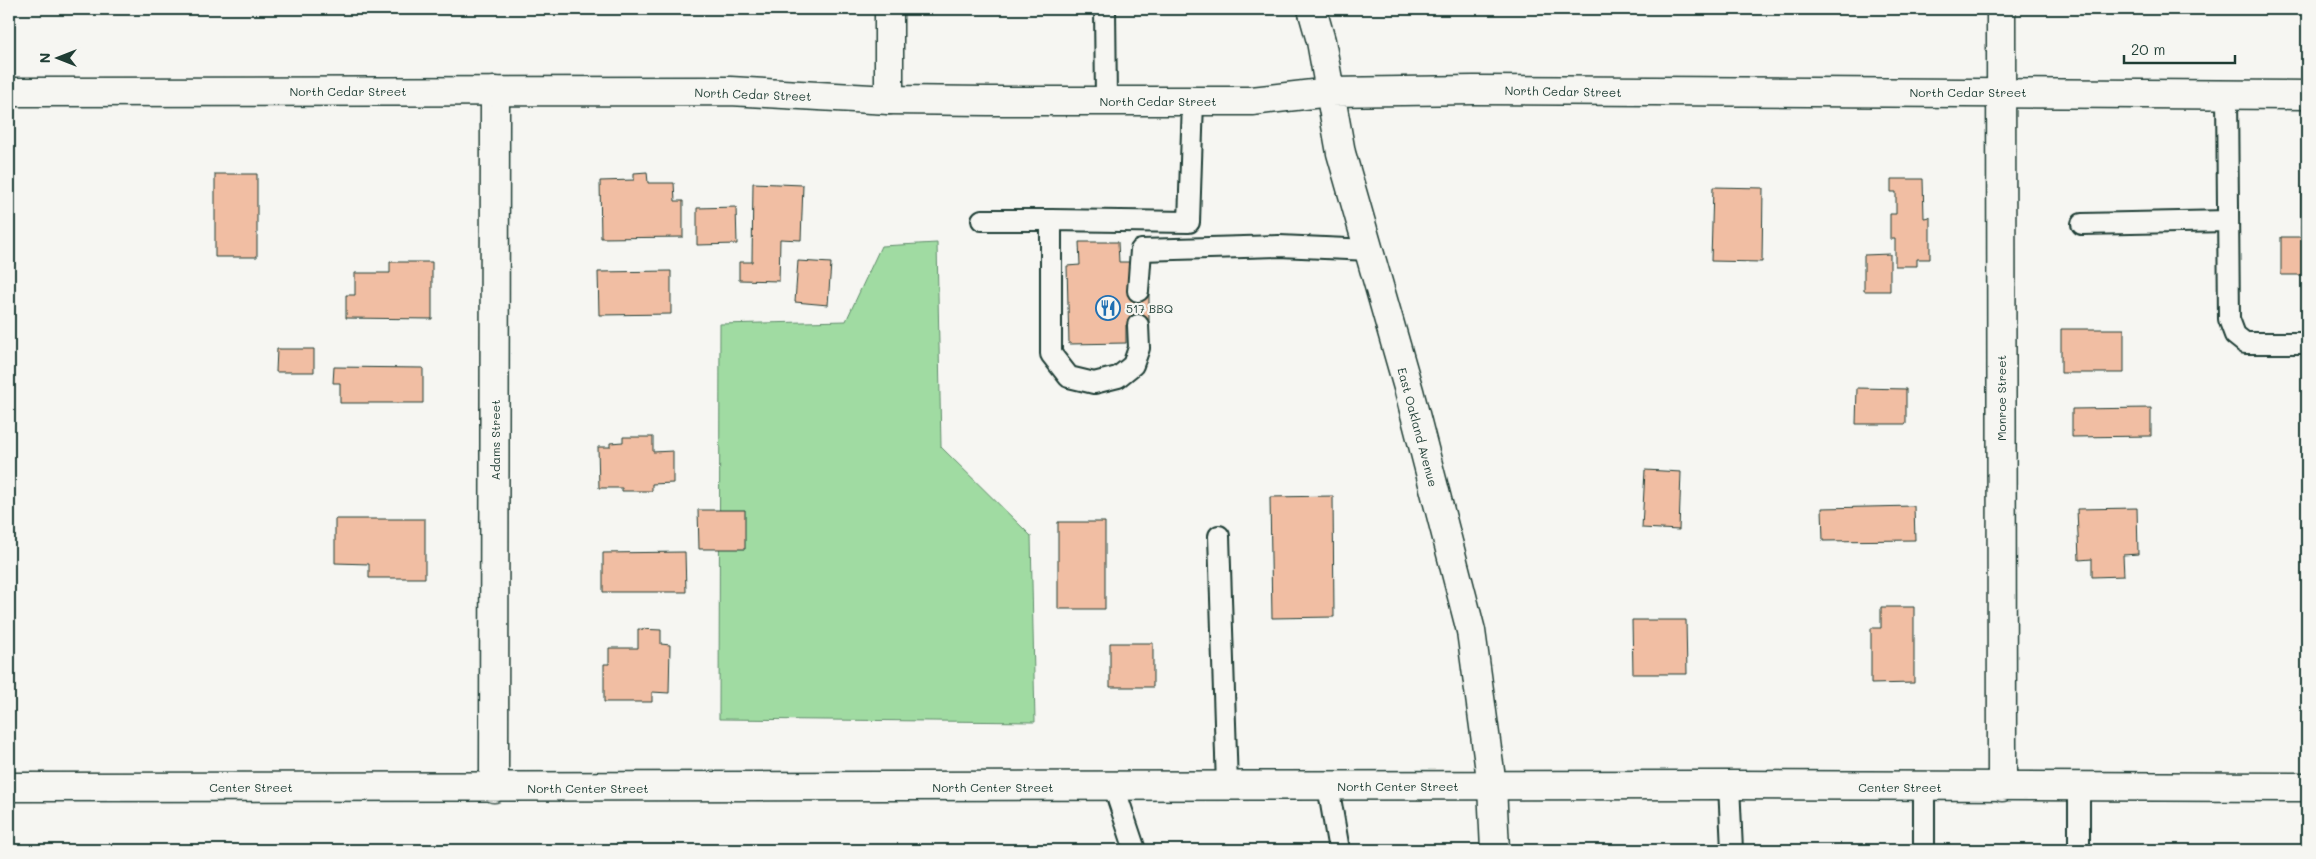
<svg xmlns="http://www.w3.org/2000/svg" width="2316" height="859" font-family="Mali,sans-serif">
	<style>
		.green { fill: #a0dba2; stroke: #608c6b }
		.building { fill: #f1bea3; stroke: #1f3d34 }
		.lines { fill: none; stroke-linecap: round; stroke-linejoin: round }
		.service-casing { stroke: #1f3d34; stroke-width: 24 }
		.minor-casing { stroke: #1f3d34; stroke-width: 31 }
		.primary-casing { stroke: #1f3d34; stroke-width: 31 }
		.service { stroke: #f6f6f2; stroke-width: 20 }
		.minor { stroke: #f6f6f2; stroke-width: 28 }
		.primary { stroke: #f6f6f2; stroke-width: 28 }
		.labels { text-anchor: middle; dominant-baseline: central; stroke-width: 4.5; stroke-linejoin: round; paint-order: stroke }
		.street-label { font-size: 12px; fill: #1f3d34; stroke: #f6f6f2 }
		.poi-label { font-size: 12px; fill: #1f3d34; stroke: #f6f6f2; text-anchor: start }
	</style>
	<rect width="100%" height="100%" fill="#f6f6f2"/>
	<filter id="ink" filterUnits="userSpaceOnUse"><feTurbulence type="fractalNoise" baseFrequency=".02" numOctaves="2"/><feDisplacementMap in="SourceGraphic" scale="10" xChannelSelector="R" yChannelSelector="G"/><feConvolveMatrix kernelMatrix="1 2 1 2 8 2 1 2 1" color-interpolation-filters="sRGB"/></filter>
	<g filter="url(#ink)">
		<path class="green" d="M 937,243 L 941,447 L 1031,536 L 1035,722 L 719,719 L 720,324 L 846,321 L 881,246 Z"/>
		<path class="building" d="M 647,172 L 648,183 L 674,183 L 675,201 L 683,201 L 683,237 L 601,238 L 600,181 L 634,180 L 634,173 Z
			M 215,174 L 257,174 L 257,257 L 215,257 Z
			M 1891,179 L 1923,179 L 1924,218 L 1930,217 L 1930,259 L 1917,259 L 1917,266 L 1895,266 L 1895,239 L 1890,239 L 1890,214 L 1896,214 L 1896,192 L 1891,192 Z
			M 753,183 L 803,185 L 801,240 L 780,239 L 779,281 L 739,280 L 739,262 L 752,262 Z
			M 1713,187 L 1763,188 L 1762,262 L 1711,261 Z
			M 2301,193 L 2307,193 L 2307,314 L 2303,314 L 2303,275 L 2281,275 L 2281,237 L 2301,237 Z
			M 736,207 L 737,244 L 697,245 L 697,208 Z
			M 1079,242 L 1118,242 L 1119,262 L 1129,262 L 1130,291 L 1149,291 L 1149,325 L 1126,325 L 1126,343 L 1069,344 L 1067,266 L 1080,265 Z
			M 1890,254 L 1890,291 L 1864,291 L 1864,255 Z
			M 798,261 L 831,263 L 828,305 L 795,302 Z
			M 390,262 L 432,262 L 432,319 L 346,318 L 346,295 L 355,295 L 355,273 L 390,273 Z
			M 671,271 L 671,314 L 599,315 L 598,272 Z
			M 2061,329 L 2124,329 L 2124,373 L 2061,373 Z
			M 277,349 L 314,349 L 314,372 L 276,372 Z
			M 334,367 L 423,368 L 423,403 L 340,403 L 340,383 L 333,383 Z
			M 1857,388 L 1906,389 L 1906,424 L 1856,424 Z
			M 2151,408 L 2151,436 L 2072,437 L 2072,409 Z
			M 623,437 L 653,437 L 653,452 L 673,451 L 673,483 L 652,484 L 652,491 L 622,491 L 622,488 L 599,488 L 598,447 L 610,447 L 610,443 L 623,442 Z
			M 1645,470 L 1681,472 L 1679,530 L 1642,528 Z
			M 1333,496 L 1334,617 L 1272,618 L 1270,497 Z
			M 1914,506 L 1915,540 L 1823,541 L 1822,508 Z
			M 2137,508 L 2138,554 L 2123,555 L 2124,576 L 2092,577 L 2092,559 L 2079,560 L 2077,509 Z
			M 698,510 L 745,510 L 745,549 L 699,549 Z
			M 335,519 L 425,519 L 425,578 L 369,578 L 369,564 L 335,563 Z
			M 1058,522 L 1105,522 L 1105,609 L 1058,609 Z
			M 685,552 L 686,592 L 603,592 L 603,553 Z
			M 1881,607 L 1914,607 L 1914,683 L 1871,684 L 1871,628 L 1881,628 Z
			M 1632,620 L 1686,620 L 1687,674 L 1633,674 Z
			M 638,629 L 661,630 L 661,644 L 670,645 L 669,693 L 652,692 L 652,702 L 604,702 L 604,664 L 609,664 L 609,648 L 638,648 Z
			M 1110,643 L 1153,643 L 1153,687 L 1110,687 Z"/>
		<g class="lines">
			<defs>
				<path id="service" d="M 1105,9 L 1106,100
					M 2227,95 L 2229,319 L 2235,335 L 2245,343 L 2307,343
					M 982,220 L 1051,220
					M 2082,224 L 2228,221
					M 1138,291 L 1141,250 L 1279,246 L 1370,250
					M 1138,325 L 1139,348 L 1133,365 L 1118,377 L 1094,383 L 1069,377 L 1051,354 L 1051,220 L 1189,222 L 1193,101
					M 1219,536 L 1227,786
					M 1729,785 L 1732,850
					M 1328,786 L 1339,850
					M 1114,787 L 1135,850
					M 2079,787 L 2079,850
					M 1924,850 L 1924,787"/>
				<path id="minor" d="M 2001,9 L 2002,787
					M 889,100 L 889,9
					M 9,787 L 1729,785 L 2307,787
					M 494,788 L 495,91"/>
				<path id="primary" d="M 1312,9 L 1321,41 L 1341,153 L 1409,391 L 1471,631 L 1492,786 L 1495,850
					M 9,92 L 730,91 L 889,100 L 988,101 L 1252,101 L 1330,92 L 1474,90 L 2307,95"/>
			</defs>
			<use href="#service" class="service-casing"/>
			<use href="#minor" class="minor-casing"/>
			<use href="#primary" class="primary-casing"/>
			<use href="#service" class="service"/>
			<use href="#minor" class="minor"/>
			<use href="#primary" class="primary"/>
		</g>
	</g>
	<defs>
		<symbol id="restaurant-ring" viewBox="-11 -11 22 22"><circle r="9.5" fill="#f6f6f2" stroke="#1f6fb2" stroke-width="1.5"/><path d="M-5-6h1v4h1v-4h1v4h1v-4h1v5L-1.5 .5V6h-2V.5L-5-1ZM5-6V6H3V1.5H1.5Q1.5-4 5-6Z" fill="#1f6fb2"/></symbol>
	</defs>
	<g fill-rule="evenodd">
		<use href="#restaurant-ring" x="1094" y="294" width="28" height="28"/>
	</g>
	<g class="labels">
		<g class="street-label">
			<text x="348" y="91">North Cedar Street</text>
			<text transform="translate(1563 91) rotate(1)">North Cedar Street</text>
			<text x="1968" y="92">North Cedar Street</text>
			<text transform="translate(753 94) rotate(2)">North Cedar Street</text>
			<text x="1158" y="101">North Cedar Street</text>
			<text transform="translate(2001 398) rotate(-90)">Monroe Street</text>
			<text transform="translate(1418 427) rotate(75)">East Oakland Avenue</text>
			<text transform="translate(495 440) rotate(-90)">Adams Street</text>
			<text x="1398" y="786">North Center Street</text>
			<text x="251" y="787">Center Street</text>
			<text x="993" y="787">North Center Street</text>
			<text x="1900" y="787">Center Street</text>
			<text x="588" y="788">North Center Street</text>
		</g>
		<g class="poi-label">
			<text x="1126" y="308">517 BBQ</text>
		</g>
	</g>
	<rect width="2316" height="859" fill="none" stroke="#f6f6f2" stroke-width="30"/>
	<rect x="15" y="15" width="2286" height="829" fill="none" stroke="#1f3d34" stroke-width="2" filter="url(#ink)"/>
	<g transform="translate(58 58) rotate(270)" stroke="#f6f6f2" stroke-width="4" paint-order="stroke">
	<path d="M0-4L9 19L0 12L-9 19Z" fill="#1f3d34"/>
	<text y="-8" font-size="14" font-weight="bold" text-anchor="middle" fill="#1f3d34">N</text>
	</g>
	<path d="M2124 55v8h111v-8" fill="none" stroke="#1f3d34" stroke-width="2.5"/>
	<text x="2131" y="55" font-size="15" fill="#1f3d34" stroke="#f6f6f2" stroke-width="4" paint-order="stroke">20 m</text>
</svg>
